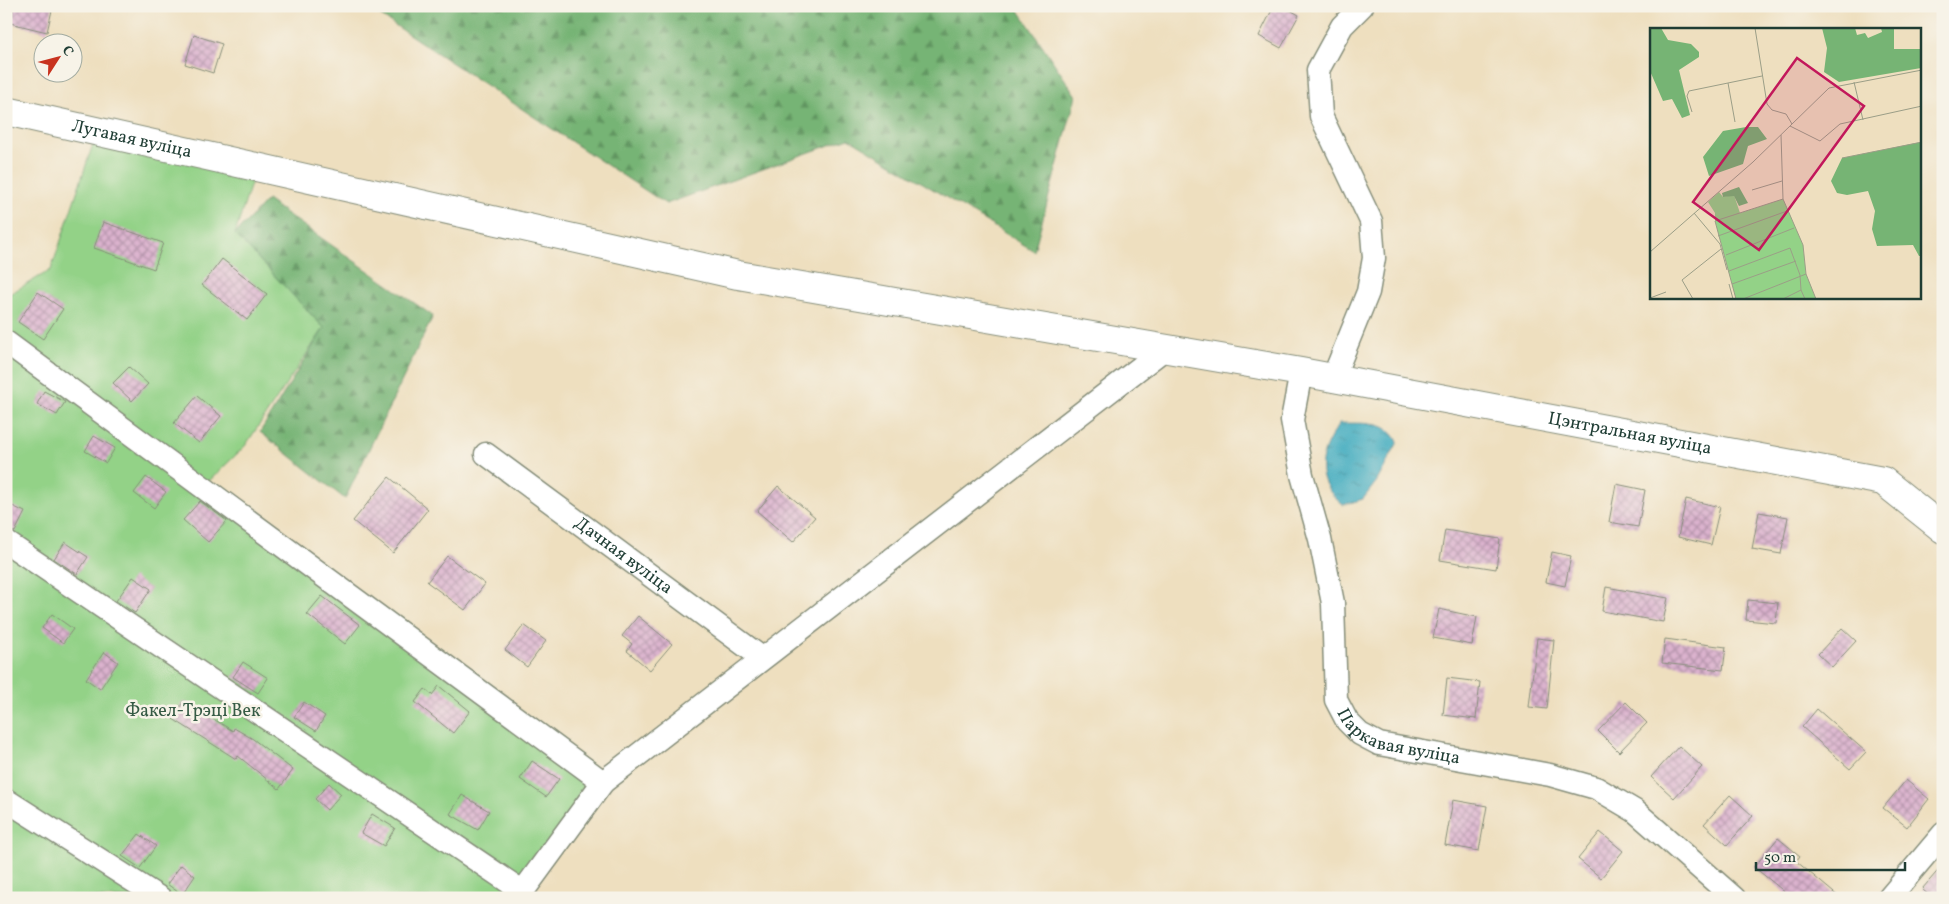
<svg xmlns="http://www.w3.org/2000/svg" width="1949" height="904" font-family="Vollkorn,serif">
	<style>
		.green { fill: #93d287; stroke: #59885e }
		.forest { fill: url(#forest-firs); stroke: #4a7854 }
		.water { fill: url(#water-ripples); stroke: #2f747a }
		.building { fill: url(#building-cross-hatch) }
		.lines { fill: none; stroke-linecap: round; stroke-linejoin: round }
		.minor-casing { stroke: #868e7a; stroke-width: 25 }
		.tertiary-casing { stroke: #868e7a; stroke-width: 30 }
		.minor { stroke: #fff; stroke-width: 22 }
		.tertiary { stroke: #fff; stroke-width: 28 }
		.labels { text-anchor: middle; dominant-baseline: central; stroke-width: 5; stroke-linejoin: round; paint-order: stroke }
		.street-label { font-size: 18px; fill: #1f3d34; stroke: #f7f3e8 }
		.park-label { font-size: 18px; fill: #365b45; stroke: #f7f3e8 }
		.inset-road { fill: none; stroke: #9b9e87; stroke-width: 1 }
		.view { fill: #c2185b; fill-opacity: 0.15; stroke: #c2185b; stroke-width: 2.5 }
		.inset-edge { fill: none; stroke: #1f3d34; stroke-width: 2.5 }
	</style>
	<defs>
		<pattern id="forest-firs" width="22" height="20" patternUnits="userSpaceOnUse" patternTransform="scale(1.25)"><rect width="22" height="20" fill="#76b474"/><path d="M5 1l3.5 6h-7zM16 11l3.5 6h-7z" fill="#609460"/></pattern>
		<pattern id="water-ripples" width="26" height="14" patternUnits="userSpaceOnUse" patternTransform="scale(1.25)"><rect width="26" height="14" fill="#3fabbf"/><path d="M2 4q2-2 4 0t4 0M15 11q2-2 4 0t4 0" fill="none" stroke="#348c9c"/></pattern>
		<pattern id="building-cross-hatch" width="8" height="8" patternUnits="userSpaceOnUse" patternTransform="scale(1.25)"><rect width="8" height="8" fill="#dbb2ce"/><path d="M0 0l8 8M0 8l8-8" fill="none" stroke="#b192a8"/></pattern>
	</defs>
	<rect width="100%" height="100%" fill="#f7f3e8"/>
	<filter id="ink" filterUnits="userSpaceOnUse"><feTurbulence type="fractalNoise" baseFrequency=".02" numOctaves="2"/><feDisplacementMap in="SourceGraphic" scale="10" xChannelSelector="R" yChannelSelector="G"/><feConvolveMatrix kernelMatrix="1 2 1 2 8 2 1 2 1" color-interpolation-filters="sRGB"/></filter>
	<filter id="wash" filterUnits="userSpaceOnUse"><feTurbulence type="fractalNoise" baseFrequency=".0096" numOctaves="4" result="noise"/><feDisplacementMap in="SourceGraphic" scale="20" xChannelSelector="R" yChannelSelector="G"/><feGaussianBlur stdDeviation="1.12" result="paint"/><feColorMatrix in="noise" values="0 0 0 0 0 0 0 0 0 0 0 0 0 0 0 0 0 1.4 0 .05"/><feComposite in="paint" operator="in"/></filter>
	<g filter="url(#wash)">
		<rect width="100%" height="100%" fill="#eedfbf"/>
		<path class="green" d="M 97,132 L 256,168 L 235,234 L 324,328 L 245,446 L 203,487 L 603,782 L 518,898 L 6,898 L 6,296 L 51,270 Z"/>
		<path class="forest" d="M 366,6 L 1016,6 L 1076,96 L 1034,251 L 849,138 L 666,204 Z
			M 267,200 L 433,316 L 345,499 L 260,432 L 324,328 L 235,234 Z"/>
		<path class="water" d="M 1340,423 C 1362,424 1388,419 1398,442 L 1377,481 L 1363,499 L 1343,505 C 1311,479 1319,452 1340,423 Z"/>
		<g id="blocks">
			<path class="building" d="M 14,6 L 53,6 L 47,32 L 10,23 Z
				M 1274,6 L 1283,6 L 1299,15 L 1281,48 L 1259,36 Z
				M 194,35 L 222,44 L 213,73 L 185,64 Z
				M 103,222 L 163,243 L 154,269 L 94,248 Z
				M 222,259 L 267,294 L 247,320 L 202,285 Z
				M 38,292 L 63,309 L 43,339 L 18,322 Z
				M 129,367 L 148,384 L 132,401 L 113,383 Z
				M 44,391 L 65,402 L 57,415 L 37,404 Z
				M 197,396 L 221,416 L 199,443 L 174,423 Z
				M 94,436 L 115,448 L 106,463 L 85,451 Z
				M 146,477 L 166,492 L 154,508 L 134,493 Z
				M 389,477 L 428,509 L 393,553 L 353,521 Z
				M 1616,484 L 1645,490 L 1638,527 L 1609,522 Z
				M 778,486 L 815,517 L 793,542 L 757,511 Z
				M 1686,499 L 1720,507 L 1711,545 L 1678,537 Z
				M 200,501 L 227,521 L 208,542 L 183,520 Z
				M 6,503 L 25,512 L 15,532 L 6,529 Z
				M 1759,512 L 1788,517 L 1781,554 L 1752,549 Z
				M 1445,530 L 1500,539 L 1496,569 L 1440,560 Z
				M 65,542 L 88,557 L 77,574 L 54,559 Z
				M 1552,552 L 1571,556 L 1565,586 L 1546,582 Z
				M 447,556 L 485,584 L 465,610 L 427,582 Z
				M 133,577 L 151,589 L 135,613 L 116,601 Z
				M 1606,587 L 1668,598 L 1663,622 L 1602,611 Z
				M 322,596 L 360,625 L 345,644 L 307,614 Z
				M 1748,600 L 1778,603 L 1776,623 L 1746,620 Z
				M 1439,609 L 1477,617 L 1472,645 L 1433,638 Z
				M 52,614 L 73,629 L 63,643 L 42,628 Z
				M 638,616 L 672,644 L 650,670 L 627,651 L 632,644 L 622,636 Z
				M 524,625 L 546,641 L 527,667 L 505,650 Z
				M 1842,628 L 1856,641 L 1832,667 L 1818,654 Z
				M 1537,638 L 1554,640 L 1547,709 L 1529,707 Z
				M 1665,639 L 1726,647 L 1723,670 L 1662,663 Z
				M 104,652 L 118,662 L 100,689 L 86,679 Z
				M 243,662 L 268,678 L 258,693 L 233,677 Z
				M 1447,678 L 1480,682 L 1476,719 L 1443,715 Z
				M 439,686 L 470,711 L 453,733 L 415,702 L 425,689 L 432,695 Z
				M 184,701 L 233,731 L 234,728 L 253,739 L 293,770 L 279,789 L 238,756 L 236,759 L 173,719 Z
				M 304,702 L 325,716 L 316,731 L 294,717 Z
				M 1626,702 L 1647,723 L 1619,752 L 1598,731 Z
				M 1817,709 L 1866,752 L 1850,769 L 1802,727 Z
				M 1679,746 L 1702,767 L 1674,798 L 1651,777 Z
				M 532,761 L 559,779 L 546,797 L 520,779 Z
				M 1906,780 L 1929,799 L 1907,827 L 1883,808 Z
				M 329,783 L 341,794 L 327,810 L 315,799 Z
				M 462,795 L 489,811 L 478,830 L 450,814 Z
				M 1730,795 L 1753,816 L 1727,845 L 1704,824 Z
				M 1453,800 L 1487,806 L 1479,851 L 1445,845 Z
				M 372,814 L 395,828 L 384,846 L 361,833 Z
				M 1600,832 L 1623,851 L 1601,878 L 1578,859 Z
				M 139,834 L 156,846 L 140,868 L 122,856 Z
				M 1778,838 L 1800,856 L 1796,861 L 1840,898 L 1792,898 L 1754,867 Z
				M 181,865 L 195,876 L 182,895 L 167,884 Z
				M 1943,865 L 1943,898 L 1932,898 L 1922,889 Z"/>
		</g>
	</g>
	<g filter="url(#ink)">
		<use href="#blocks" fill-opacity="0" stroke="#868e7a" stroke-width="1"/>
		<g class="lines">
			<defs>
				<g id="minor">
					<path d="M 6,342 L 603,782"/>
					<path id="s1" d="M 1301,372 L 1292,420 L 1302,475 L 1320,539 L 1333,603 L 1336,700 L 1347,721 L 1360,734 L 1379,744 L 1550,775 L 1596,788 L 1635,811 L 1734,898"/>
					<path d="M 1333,378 L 1368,292 L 1374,258 L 1371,221 L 1321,116 L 1318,70 L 1342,26 L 1362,6"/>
					<path id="s2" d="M 486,454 L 762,658"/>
					<path d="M 6,542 L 522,891"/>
					<path d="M 6,800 L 160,898"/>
					<path d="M 518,898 L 603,782 L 1163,350"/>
					<path d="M 1889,898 L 1943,834"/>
				</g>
				<g id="tertiary">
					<path id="s3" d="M 6,111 L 738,275 L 1301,372 L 1883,481 L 1943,529"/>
				</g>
			</defs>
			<use href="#minor" class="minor-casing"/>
			<use href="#tertiary" class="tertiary-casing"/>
			<use href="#minor" class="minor"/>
			<use href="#tertiary" class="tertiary"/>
		</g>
	</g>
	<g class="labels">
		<g class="street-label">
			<text stroke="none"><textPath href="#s3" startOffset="129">Лугавая вуліца</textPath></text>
			<text stroke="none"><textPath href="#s3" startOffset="1656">Цэнтральная вуліца</textPath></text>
			<text stroke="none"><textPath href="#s2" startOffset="171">Дачная вуліца</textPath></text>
			<text stroke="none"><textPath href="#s1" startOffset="412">Паркавая вуліца</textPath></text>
		</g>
		<g class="park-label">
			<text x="193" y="711">Факел-Трэці Век</text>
		</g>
	</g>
	<g transform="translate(1650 28)">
		<rect width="271" height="271" fill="#eedfbf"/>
		<path d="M 69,164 L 73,169 L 84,167 L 90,185 L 133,171 L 153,217 L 156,246 L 166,271 L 86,271 L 65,193 L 65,185 L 58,174 Z" fill="#93d287"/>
		<path d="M 0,0 L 11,0 L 18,12 L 41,16 L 49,24 L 49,29 L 29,42 L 40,87 L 32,90 L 22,71 L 13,73 L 0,43 ZM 172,0 L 205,0 L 207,7 L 215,5 L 218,10 L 232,4 L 231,0 L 244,0 L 244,21 L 271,21 L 271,40 L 189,54 L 174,44 L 177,20 ZM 96,99 L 108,99 L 117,111 L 98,118 L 93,136 L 59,148 L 53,129 L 73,103 ZM 271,114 L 271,228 L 269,228 L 263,217 L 227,218 L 222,201 L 225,183 L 218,163 L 197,167 L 187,165 L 181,153 L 192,130 ZM 89,159 L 98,175 L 89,178 L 84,168 L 73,169 L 72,165 Z" fill="#76b474"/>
		<path class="inset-road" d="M 105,0 L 117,76 L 122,82 L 136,86 L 142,96M 204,54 L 213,92M 78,55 L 85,94M 42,84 L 37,68 L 39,63 L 112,48M 140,98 L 170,113 L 190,96 L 272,78M 131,107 L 133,171 L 153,217 L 156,246 L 166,271M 192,130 L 272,114M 102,162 L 132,153M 44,185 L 70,216 L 77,242M 68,208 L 137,183M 0,224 L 103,134 L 179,60 L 272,42M 76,227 L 144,200M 79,243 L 140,220 L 150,247 L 151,262M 79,256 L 83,271M 82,256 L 146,233M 0,270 L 16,264M 43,271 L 32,252 L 71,221M 86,271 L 65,193 L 133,171M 93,271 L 156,246M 133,271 L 151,262 L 155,271"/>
		<path class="view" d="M 147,30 L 214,78 L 109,222 L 43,174 Z"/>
		<rect width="271" height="271" class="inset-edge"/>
	</g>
	<rect width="1949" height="904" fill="none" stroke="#f7f3e8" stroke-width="25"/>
	<g transform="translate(58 58) rotate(54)"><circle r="24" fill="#f7f3e8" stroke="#a1aaa0"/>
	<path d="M0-4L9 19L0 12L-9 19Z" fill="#c8321e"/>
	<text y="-8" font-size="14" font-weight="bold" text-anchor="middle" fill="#1f3d34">С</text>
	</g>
	<path d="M1756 862v8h149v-8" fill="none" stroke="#1f3d34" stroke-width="2.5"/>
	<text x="1764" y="862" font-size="15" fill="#1f3d34" stroke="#f7f3e8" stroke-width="4" paint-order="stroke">50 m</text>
</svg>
